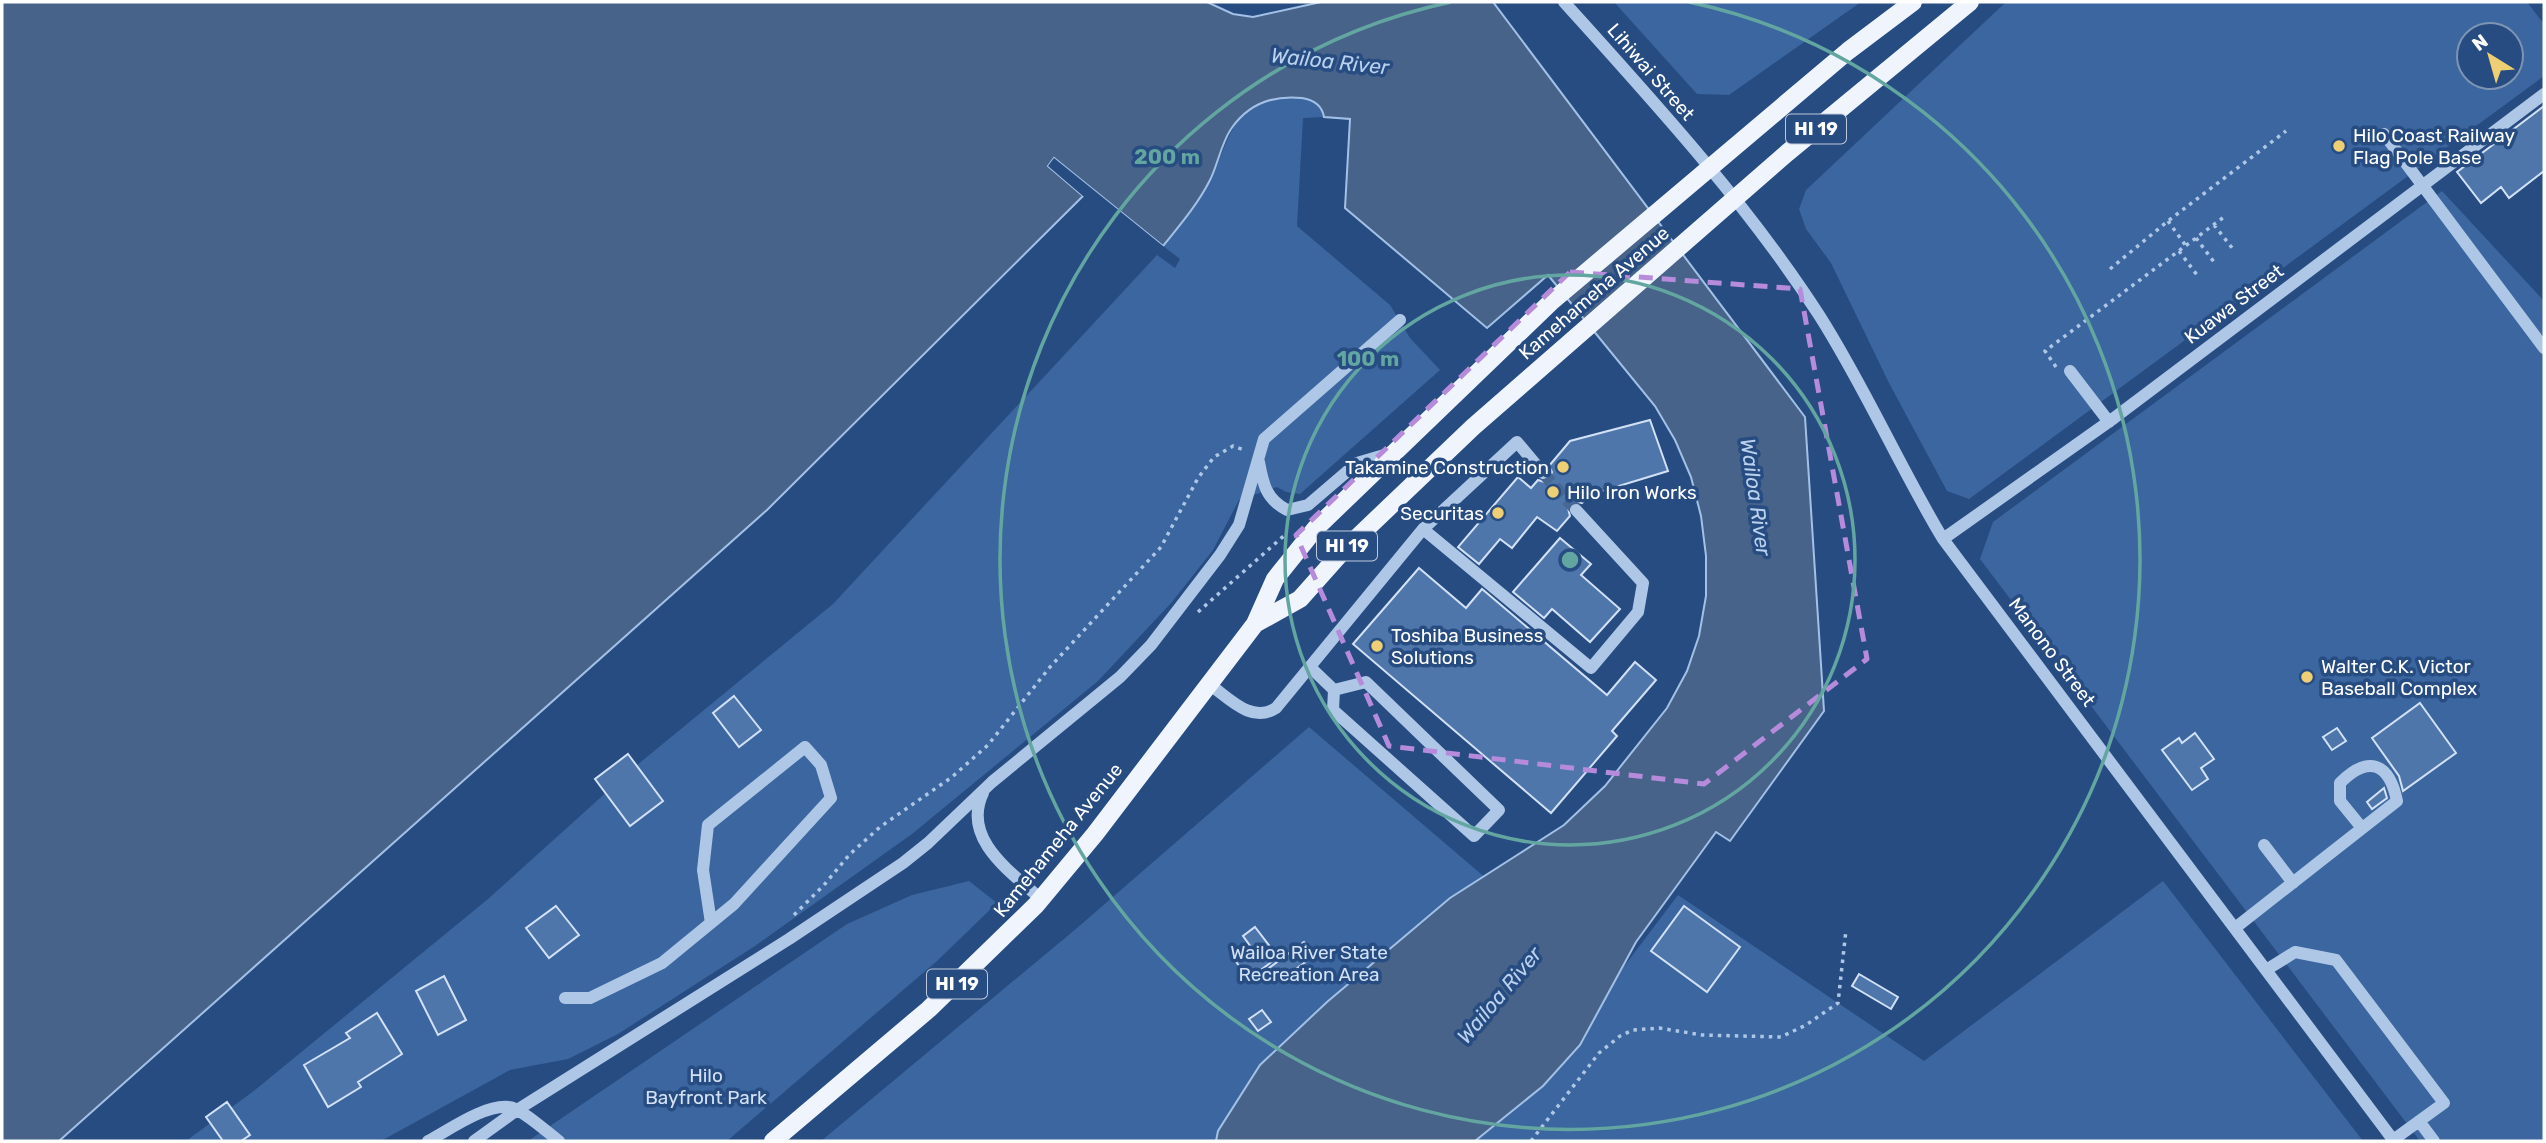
<svg xmlns="http://www.w3.org/2000/svg" width="2546" height="1143" font-family="Rubik,sans-serif">
	<style>
		.green { fill: #3b669f; fill-rule: evenodd }
		.water { fill: #486389; stroke: #a3c1e7; stroke-width: 2 }
		.pier { fill: #274c82 }
		.building { fill: #4f76aa; stroke: #d2e1f5; stroke-width: 2 }
		.lines { fill: none; stroke-linecap: round; stroke-linejoin: round }
		.minor-tunnel { stroke: #476795; stroke-width: 12; stroke-dasharray: 12 6; stroke-linecap: butt }
		.path { stroke: #afc7e7; stroke-width: 3.5; stroke-dasharray: 3.5 5; stroke-linecap: butt }
		.minor { stroke: #afc7e7; stroke-width: 12 }
		.major { stroke: #f0f5fd; stroke-width: 18 }
		.marked { fill: none; stroke: #b68bdc; stroke-width: 5; stroke-dasharray: 14 9; stroke-linejoin: round }
		.ring { fill: none; stroke: #63a6a1; stroke-width: 3.5 }
		.poi-dot { fill: #efcf74; stroke: #274c82; stroke-width: 2.5 }
		.labels { text-anchor: middle; dominant-baseline: central; stroke-width: 7; stroke-linejoin: round; paint-order: stroke }
		.shield { fill: #274c82; stroke: #bec9da; stroke-width: 2 }
		.shield-label { font-size: 18px; font-weight: bold; fill: #fff }
		.street-label { font-size: 19px; fill: #fff; stroke: #274c82 }
		.poi-label { font-size: 19px; fill: #fff; stroke: #274c82; text-anchor: start }
		.park-label { font-size: 19px; fill: #d2e1f5; stroke: #274c82 }
		.water-label { font-size: 21px; font-style: italic; fill: #bad1ee; stroke: #274c82 }
		.centre { fill: #63a6a1; stroke: #274c82; stroke-width: 3.5 }
		.ring-label { font-size: 21px; text-anchor: middle; font-weight: bold; fill: #63a6a1; stroke: #274c82; stroke-width: 7; stroke-linejoin: round; paint-order: stroke }
	</style>
	<rect width="100%" height="100%" fill="#274c82"/>
	<path class="green" d="M 1614,2 L 1861,2 L 1729,95 L 1697,94 Z
		M 2006,2 L 2527,2 L 2544,24 L 2544,76 L 1969,499 L 1947,491 L 1889,383 L 1831,263 L 1806,229 L 1799,209 L 1806,190 ZM 2469,35 L 2511,35 L 2511,77 L 2469,77 Z
		M 1279,96 C 1297,97 1321,96 1324,117 L 1303,118 L 1297,226 L 1390,305 L 1410,338 L 1440,370 L 1300,494 L 1286,492 L 1277,487 L 1239,500 L 1213,550 L 1172,602 L 1098,681 L 912,834 L 755,946 L 618,1034 L 568,1059 L 510,1070 L 381,1141 L 186,1141 L 255,1090 L 488,899 L 631,770 L 833,604 L 1157,255 L 1175,268 L 1180,259 L 1163,246 C 1180,225 1198,204 1210,180 C 1231,139 1227,113 1279,96 Z
		M 2442,191 L 2544,301 L 2544,1141 L 2420,1141 L 1980,559 L 1993,522 Z
		M 1309,727 L 1481,874 L 1613,981 L 1678,895 L 1924,1061 L 2163,881 L 2363,1141 L 821,1141 L 1077,928 Z
		M 969,881 L 997,903 L 937,961 L 727,1141 L 528,1141 L 847,924 L 912,895 Z"/>
	<path class="water" d="M 2,2 L 1207,2 L 1233,14 L 1253,17 L 1321,2 L 1493,2 L 1805,417 L 1824,711 L 1730,841 L 1716,832 L 1636,942 L 1580,1045 L 1543,1086 L 1475,1141 L 1216,1141 L 1218,1131 L 1260,1065 L 1327,1002 L 1450,898 L 1564,825 L 1605,786 L 1667,708 L 1687,671 L 1699,636 L 1706,596 L 1706,556 L 1701,516 L 1691,477 L 1675,440 L 1655,406 L 1548,275 L 1487,328 L 1345,208 L 1350,119 L 1324,117 C 1322,105 1314,100 1302,98 C 1273,95 1248,104 1231,129 C 1221,144 1218,164 1210,180 C 1198,204 1180,225 1163,246 L 1054,158 L 1048,166 L 1083,196 L 767,510 L 59,1141 L 2,1141 Z"/>
	<path class="pier" d="M 1054,158 L 1163,246 L 1166,248 L 1161,249 L 1054,163 L 1053,166 L 1086,194 L 1086,198 L 1083,196 L 1048,166 Z"/>
	<path class="building" d="M 2544,106 L 2544,171 L 2509,198 L 2501,187 L 2481,203 L 2457,172 Z
		M 1650,420 L 1668,471 L 1589,495 L 1582,503 L 1575,501 L 1571,503 L 1568,508 L 1570,516 L 1557,531 L 1537,517 L 1512,548 L 1500,539 L 1479,564 L 1458,547 L 1518,477 L 1531,488 L 1538,480 L 1544,482 L 1549,479 L 1552,472 L 1549,466 L 1570,441 Z
		M 1560,538 L 1591,564 L 1581,575 L 1620,609 L 1590,642 L 1552,609 L 1544,618 L 1513,592 Z
		M 1419,568 L 1466,608 L 1482,589 L 1607,695 L 1635,662 L 1656,680 L 1612,731 L 1617,736 L 1551,813 L 1353,644 Z
		M 734,696 L 761,730 L 739,747 L 713,713 Z
		M 2420,703 L 2456,753 L 2403,791 L 2399,776 L 2372,738 Z
		M 2337,728 L 2346,741 L 2332,750 L 2323,737 Z
		M 2195,733 L 2214,759 L 2201,768 L 2208,779 L 2192,790 L 2162,750 L 2179,738 L 2182,743 Z
		M 628,754 L 663,801 L 630,826 L 595,779 Z
		M 2384,788 L 2387,798 L 2372,809 L 2367,802 Z
		M 556,906 L 579,935 L 549,958 L 526,928 Z
		M 1684,906 L 1740,947 L 1707,992 L 1651,951 Z
		M 1255,927 L 1278,957 L 1249,979 L 1234,959 L 1251,947 L 1243,936 Z
		M 1304,942 L 1314,956 L 1279,981 L 1269,968 Z
		M 1859,974 L 1898,997 L 1891,1009 L 1852,986 Z
		M 444,976 L 466,1020 L 438,1035 L 416,991 Z
		M 1262,1010 L 1271,1022 L 1258,1031 L 1249,1019 Z
		M 377,1013 L 402,1054 L 358,1082 L 361,1087 L 328,1107 L 304,1065 L 350,1038 L 346,1033 Z
		M 227,1102 L 250,1135 L 241,1141 L 223,1141 L 206,1117 Z"/>
	<g class="lines">
		<path class="minor-tunnel" d="M 1543,473 L 1576,510"/>
		<path class="path" d="M 2168,221 L 2186,246
			M 2214,225 L 2233,249
			M 2196,238 L 2214,262
			M 2179,251 L 2197,275
			M 2110,269 L 2168,221 L 2286,131
			M 2056,367 L 2045,351 L 2224,217
			M 1198,612 L 1287,533
			M 794,915 L 824,885 L 850,854 L 880,827 L 952,777 L 988,745 L 1050,667 L 1161,547 L 1198,478 L 1214,457 L 1233,446 L 1244,450
			M 1531,1141 L 1599,1053 L 1620,1036 L 1633,1030 L 1659,1028 L 1702,1035 L 1781,1037 L 1806,1025 L 1838,1003 L 1846,930"/>
		<path class="minor" d="M 1564,2 C 1654,102 1746,202 1819,315 C 1865,387 1899,466 1943,539 L 2394,1141
			M 2384,134 L 2544,348
			M 2070,371 L 2109,422
			M 1259,462 C 1263,484 1266,499 1287,510 L 1308,505 L 1357,463 L 1391,453
			M 1423,529 L 1591,668 L 1638,612 L 1643,583 L 1576,510
			M 1943,539 L 2114,418 L 2544,94
			M 1310,667 L 1334,690 L 1333,710 L 1474,836 L 1499,810 L 1366,682 L 1334,690
			M 1209,684 C 1229,698 1251,724 1276,708 L 1423,529 L 1517,442 L 1543,473
			M 983,793 C 961,839 1011,872 1041,899
			M 2264,845 L 2293,883
			M 2235,928 C 2289,886 2343,843 2397,801 C 2389,762 2368,755 2340,783 L 2340,801 L 2362,828
			M 2266,970 L 2295,952 L 2336,960 L 2444,1103 L 2393,1140
			M 565,998 L 590,998 L 662,963 L 734,904 L 831,798 L 821,765 L 805,747 L 708,825 L 703,870 L 711,923
			M 2419,1121 L 2434,1141
			M 428,1141 C 449,1130 485,1104 509,1107 C 521,1108 548,1133 559,1141
			M 474,1141 L 517,1110 L 789,939 L 903,863 L 928,843 L 992,782 L 1120,677 L 1151,645 L 1220,555 L 1239,525 L 1264,439 L 1400,320"/>
		<path class="major" d="M 1255,624 L 1300,599 L 1341,553 L 1473,427 L 1787,153 L 1970,2
			M 773,1141 L 929,1009 L 1036,905 L 1095,834 L 1255,624 L 1275,579 L 1315,529 L 1551,302 L 1848,51 L 1913,2"/>
	</g>
	<path class="marked" d="M 1570,272 L 1800,289 L 1867,659 L 1704,784 L 1389,746 L 1296,535 Z"/>
	<g class="ring">
		<circle cx="1570" cy="560" r="285"/>
		<path d="M1689 2A570 570 0 1 1 1451 2"/>
	</g>
	<g class="poi-dot">
		<circle cx="2339" cy="146" r="7"/>
		<circle cx="1563" cy="467" r="7"/>
		<circle cx="1553" cy="492" r="7"/>
		<circle cx="1498" cy="513" r="7"/>
		<circle cx="1377" cy="646" r="7"/>
		<circle cx="2307" cy="677" r="7"/>
	</g>
	<g class="labels">
		<g class="shield">
			<rect x="1786" y="114.5" width="60" height="29" rx="5"/>
			<rect x="1317" y="531.5" width="60" height="29" rx="5"/>
			<rect x="927" y="969.5" width="60" height="29" rx="5"/>
		</g>
		<g class="shield-label">
			<text x="1816" y="129">HI 19</text>
			<text x="1347" y="546">HI 19</text>
			<text x="957" y="984">HI 19</text>
		</g>
		<g class="street-label">
			<text transform="translate(1651 72) rotate(49)">Lihiwai Street</text>
			<text transform="translate(1594 293) rotate(-41)">Kamehameha Avenue</text>
			<text transform="translate(2234 304) rotate(-37)">Kuawa Street</text>
			<text transform="translate(2052 652) rotate(53)">Manono Street</text>
			<text transform="translate(1058 840) rotate(-51)">Kamehameha Avenue</text>
		</g>
		<g class="poi-label">
			<text x="2353" y="135">Hilo Coast Railway<tspan x="2353" dy="22">Flag Pole Base</tspan></text>
			<text x="1549" y="467" text-anchor="end">Takamine Construction</text>
			<text x="1567" y="492">Hilo Iron Works</text>
			<text x="1484" y="513" text-anchor="end">Securitas</text>
			<text x="1391" y="635">Toshiba Business<tspan x="1391" dy="22">Solutions</tspan></text>
			<text x="2321" y="666">Walter C.K. Victor<tspan x="2321" dy="22">Baseball Complex</tspan></text>
		</g>
		<g class="park-label">
			<text x="1309" y="952">Wailoa River State<tspan x="1309" dy="22">Recreation Area</tspan></text>
			<text x="706" y="1075">Hilo<tspan x="706" dy="22">Bayfront Park</tspan></text>
		</g>
		<g class="water-label">
			<text transform="translate(1330 61) rotate(6)">Wailoa River</text>
			<text transform="translate(1756 497) rotate(82)">Wailoa River</text>
			<text transform="translate(1499 995) rotate(-50)">Wailoa River</text>
		</g>
	</g>
	<circle cx="1570" cy="560" r="10" class="centre"/>
	<g class="ring-label">
		<text x="1167" y="164">200 m</text>
		<text x="1368" y="366">100 m</text>
	</g>
	<rect width="2546" height="1143" fill="none" stroke="#ffffff" stroke-width="7"/>
	<g transform="translate(2490 56) rotate(323)"><circle r="33" fill="#274c82" stroke="#7d94b4" stroke-width="2"/>
	<path d="M0-5L12 26L0 18L-12 26Z" fill="#efcf74"/>
	<text y="-10" font-size="19" font-weight="bold" text-anchor="middle" fill="#ffffff">N</text>
	</g>
</svg>
